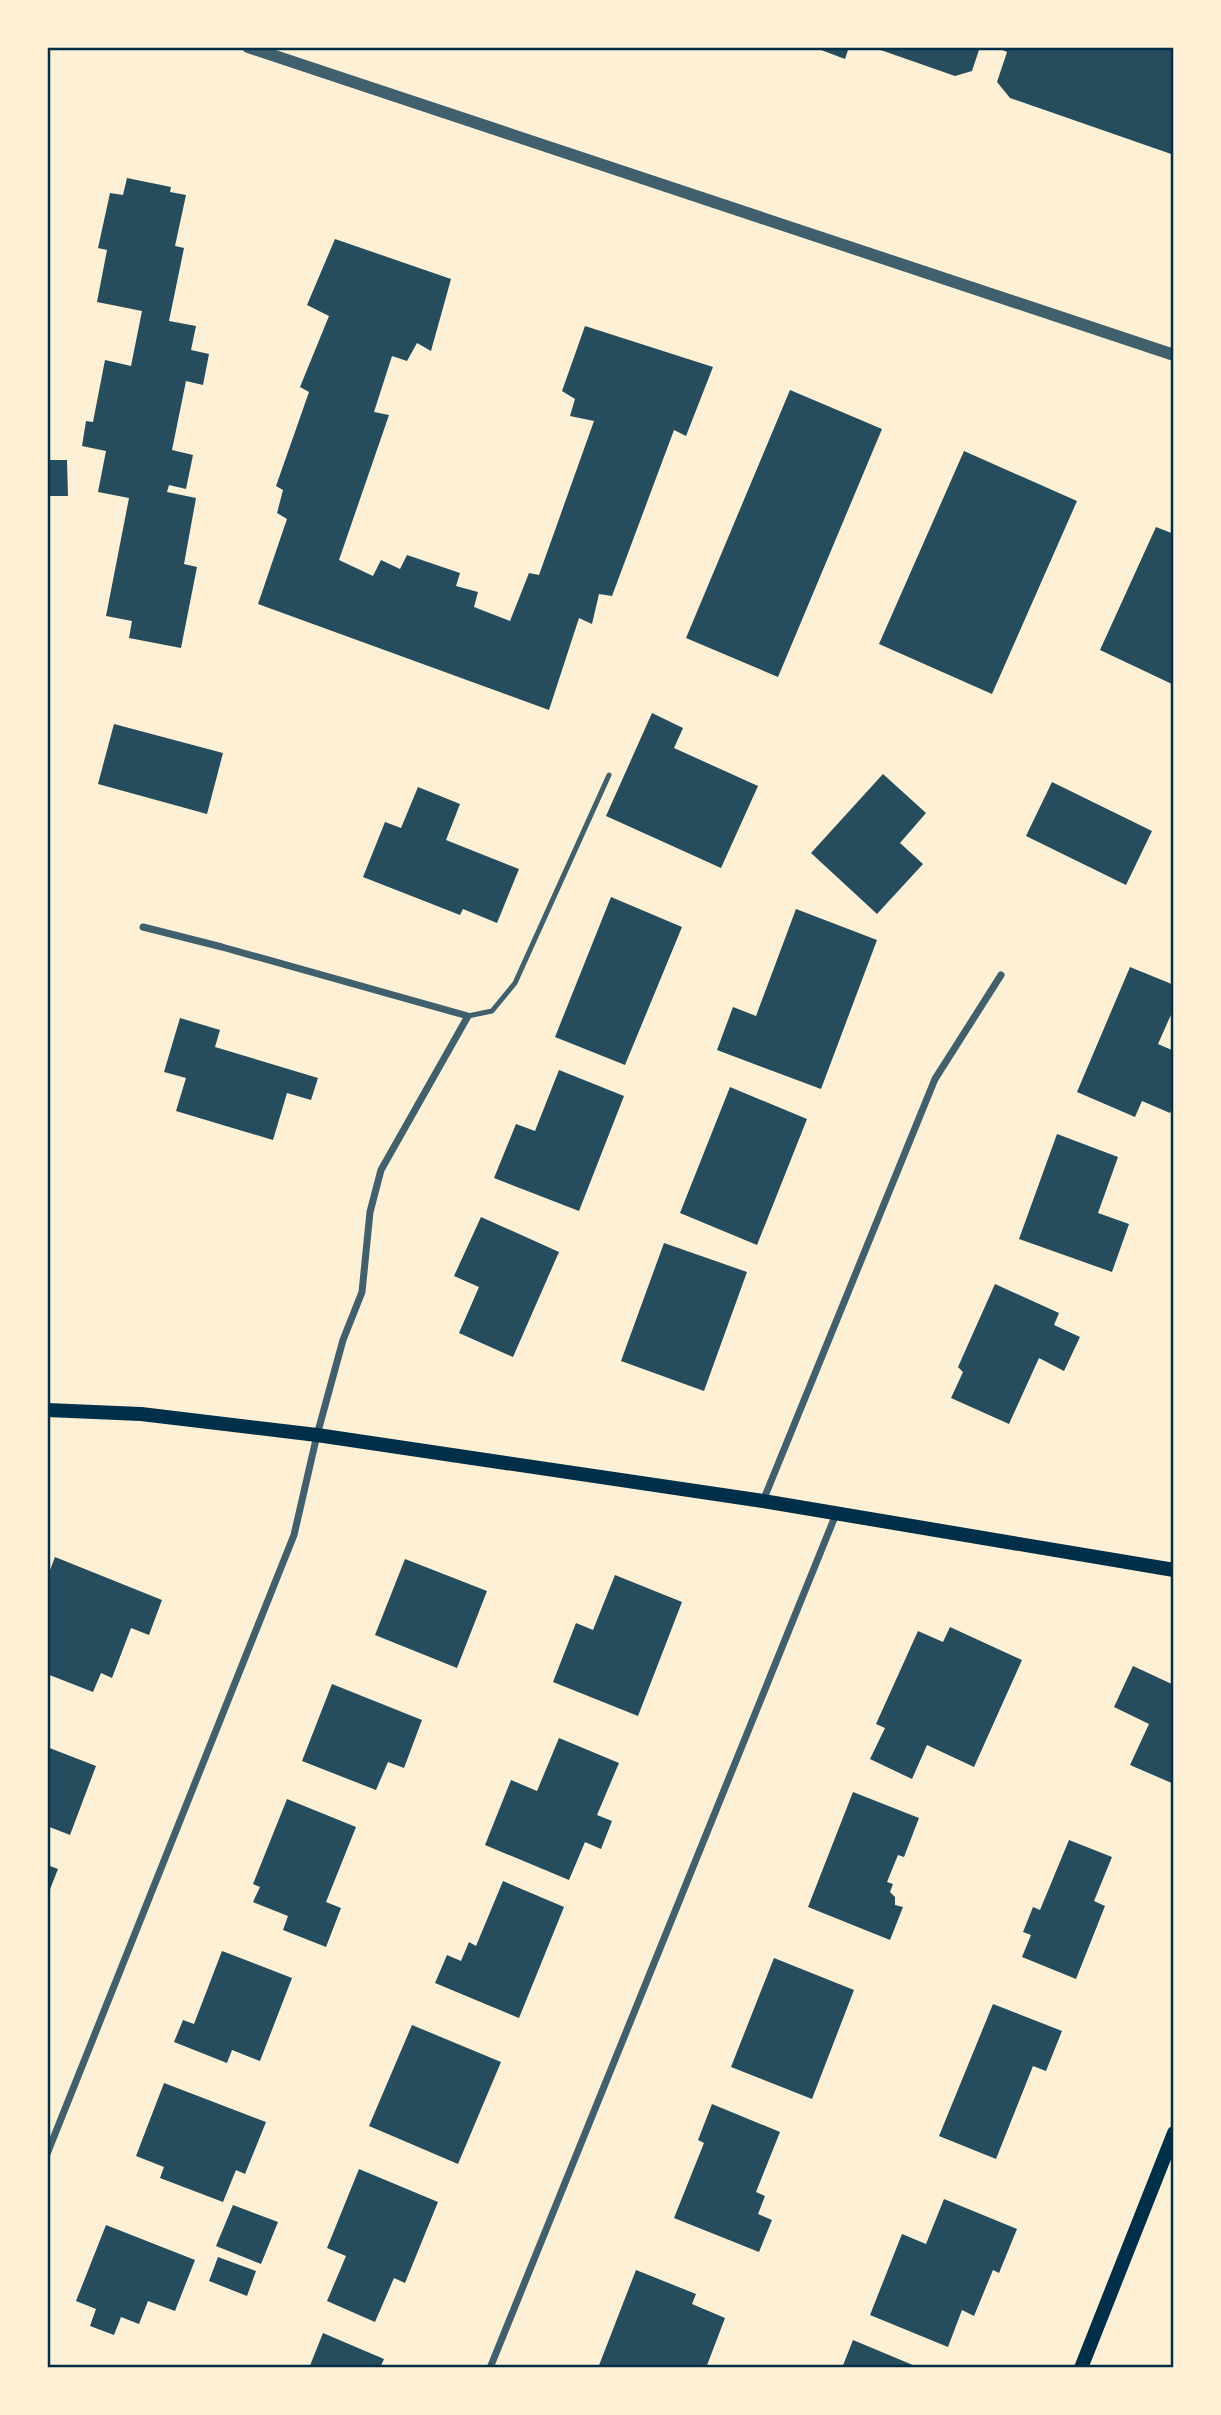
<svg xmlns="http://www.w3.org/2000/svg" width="1221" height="2415" font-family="Roboto,sans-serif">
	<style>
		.building { fill: #264d5e }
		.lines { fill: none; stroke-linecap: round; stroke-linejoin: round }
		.service { stroke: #3f606c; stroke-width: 5 }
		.minor { stroke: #3f606c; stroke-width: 7 }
		.tertiary { stroke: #3f606c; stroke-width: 12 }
		.secondary { stroke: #003049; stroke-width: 14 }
		.neatline { fill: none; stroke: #003049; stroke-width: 2.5 }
	</style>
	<rect width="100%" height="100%" fill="#fdf0d5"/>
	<path class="building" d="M 813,47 L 849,47 L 845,59 Z
		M 872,47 L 980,47 L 972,71 L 955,76 Z
		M 995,47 L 1174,47 L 1174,155 L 1010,98 L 997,82 L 1007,52 Z
		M 127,178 L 171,187 L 170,192 L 186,195 L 175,246 L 184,248 L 169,321 L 196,326 L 191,350 L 209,354 L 203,385 L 186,381 L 172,450 L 193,455 L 186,489 L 169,485 L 167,492 L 196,498 L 184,564 L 197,567 L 181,648 L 129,638 L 132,621 L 106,616 L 129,498 L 98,492 L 106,451 L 82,446 L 86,421 L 93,422 L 105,360 L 131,366 L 142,311 L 97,302 L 107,250 L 98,248 L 110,193 L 123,195 Z
		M 335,239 L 451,279 L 431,351 L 417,343 L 407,361 L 392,356 L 374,412 L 389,415 L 339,560 L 373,576 L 381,560 L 400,569 L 407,555 L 460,573 L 456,586 L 478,592 L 474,607 L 510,621 L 529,573 L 539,575 L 594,421 L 570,416 L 575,399 L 562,391 L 585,326 L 713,367 L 686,436 L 674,430 L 612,596 L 599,594 L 592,624 L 579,618 L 549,710 L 258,604 L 287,519 L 277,513 L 283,490 L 276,486 L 309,392 L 300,387 L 329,316 L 307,305 Z
		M 790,390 L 882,429 L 778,677 L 686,638 Z
		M 964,451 L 1077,501 L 992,694 L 879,644 Z
		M 47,460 L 67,460 L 68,496 L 47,496 Z
		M 1156,527 L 1174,534 L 1174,685 L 1100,650 Z
		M 652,713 L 683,728 L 674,748 L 758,786 L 721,868 L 606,816 Z
		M 114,724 L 223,753 L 207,814 L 98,784 Z
		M 883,774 L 926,813 L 900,843 L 923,864 L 877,914 L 811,853 Z
		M 1052,782 L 1152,831 L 1126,885 L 1026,836 Z
		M 418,787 L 460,804 L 446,840 L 519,869 L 497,923 L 463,909 L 460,915 L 363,877 L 385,822 L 401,828 Z
		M 611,897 L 682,927 L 625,1065 L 555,1037 Z
		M 796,909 L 877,940 L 821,1089 L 717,1050 L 733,1007 L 756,1016 Z
		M 1130,967 L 1174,985 L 1174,1008 L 1158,1044 L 1174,1051 L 1174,1104 L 1170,1113 L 1142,1101 L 1135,1117 L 1077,1092 Z
		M 180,1018 L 220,1030 L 215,1047 L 318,1078 L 311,1100 L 287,1093 L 273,1140 L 176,1111 L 186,1078 L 164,1072 Z
		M 559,1070 L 624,1096 L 579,1211 L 494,1178 L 516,1124 L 535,1131 Z
		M 730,1087 L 807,1119 L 757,1245 L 680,1213 Z
		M 1057,1134 L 1118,1157 L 1098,1213 L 1129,1224 L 1112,1272 L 1019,1239 Z
		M 481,1217 L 559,1252 L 513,1357 L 459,1333 L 479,1287 L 454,1276 Z
		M 664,1243 L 747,1272 L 704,1391 L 621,1361 Z
		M 995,1284 L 1059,1313 L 1054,1325 L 1080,1337 L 1064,1371 L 1039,1358 L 1009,1424 L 951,1398 L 963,1372 L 958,1367 Z
		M 55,1557 L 162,1600 L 149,1635 L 131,1628 L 112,1678 L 101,1673 L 93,1692 L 47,1674 L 47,1578 Z
		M 405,1559 L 487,1591 L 457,1668 L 375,1635 Z
		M 615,1575 L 682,1602 L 638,1716 L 553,1682 L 576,1623 L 593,1630 Z
		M 950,1627 L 1022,1660 L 974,1767 L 927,1745 L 912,1779 L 870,1759 L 885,1728 L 876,1724 L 918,1631 L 943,1642 Z
		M 1133,1666 L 1174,1685 L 1174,1784 L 1130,1765 L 1149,1724 L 1114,1707 Z
		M 332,1684 L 422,1720 L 404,1768 L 388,1762 L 376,1790 L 302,1761 Z
		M 559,1738 L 619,1763 L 597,1815 L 612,1821 L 601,1849 L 585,1842 L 569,1880 L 485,1845 L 511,1780 L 537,1791 Z
		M 47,1747 L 96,1766 L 70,1835 L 47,1826 Z
		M 853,1792 L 919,1818 L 904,1857 L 898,1855 L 887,1882 L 893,1884 L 890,1892 L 895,1897 L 895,1905 L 903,1907 L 890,1940 L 808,1907 Z
		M 287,1799 L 356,1827 L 326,1902 L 341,1908 L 326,1947 L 283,1930 L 288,1916 L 253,1902 L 260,1887 L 253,1884 Z
		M 1069,1840 L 1112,1857 L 1094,1901 L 1105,1906 L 1076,1979 L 1022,1957 L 1031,1935 L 1023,1932 L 1033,1907 L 1040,1910 Z
		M 47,1865 L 58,1869 L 47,1897 Z
		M 503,1881 L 564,1907 L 519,2018 L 435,1983 L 447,1955 L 461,1961 L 469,1942 L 476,1946 Z
		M 222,1951 L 292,1978 L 260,2061 L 232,2050 L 227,2063 L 174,2042 L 183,2020 L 194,2024 Z
		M 774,1958 L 854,1990 L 812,2099 L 731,2067 Z
		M 993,2004 L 1062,2031 L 1046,2071 L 1033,2066 L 996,2159 L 939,2136 Z
		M 412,2025 L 501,2062 L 458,2164 L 369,2126 Z
		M 164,2083 L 266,2122 L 245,2174 L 236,2170 L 223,2202 L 160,2178 L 164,2167 L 136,2156 Z
		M 712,2104 L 780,2132 L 756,2192 L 765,2196 L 758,2214 L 772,2220 L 759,2252 L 674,2218 L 704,2143 L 698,2140 Z
		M 359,2169 L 438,2202 L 405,2283 L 394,2278 L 375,2322 L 327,2301 L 346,2256 L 327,2248 Z
		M 944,2199 L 1017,2229 L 999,2273 L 993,2270 L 974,2316 L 962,2310 L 948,2347 L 870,2315 L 902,2234 L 926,2244 Z
		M 233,2205 L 278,2222 L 261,2264 L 216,2246 Z
		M 106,2225 L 195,2260 L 175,2311 L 148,2301 L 139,2324 L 121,2317 L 114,2335 L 90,2326 L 96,2309 L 76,2301 Z
		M 218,2257 L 256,2271 L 247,2296 L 209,2281 Z
		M 636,2270 L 696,2294 L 692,2304 L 725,2318 L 706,2368 L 598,2368 Z
		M 323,2333 L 384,2359 L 380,2368 L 309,2368 Z
		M 853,2340 L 920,2368 L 842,2368 Z"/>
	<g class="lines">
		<path class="service" d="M 468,1016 L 492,1011 L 515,983 L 609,775"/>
		<path class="minor" d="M 763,1501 L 935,1079 L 1001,975
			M 47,2154 L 294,1535 L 317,1435 L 343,1340 L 362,1292 L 370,1212 L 381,1170 L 468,1016 L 222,947 L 143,927
			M 490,2368 L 836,1514"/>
		<path class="tertiary" d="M 248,47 L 1174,355"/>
		<path class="secondary" d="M 47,1410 L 141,1414 L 317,1435 L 763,1501 L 1174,1570
			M 1081,2368 L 1174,2133"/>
	</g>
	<rect width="1221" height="2415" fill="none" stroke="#fdf0d5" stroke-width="98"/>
	<rect x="49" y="49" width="1123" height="2317" class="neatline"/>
</svg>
